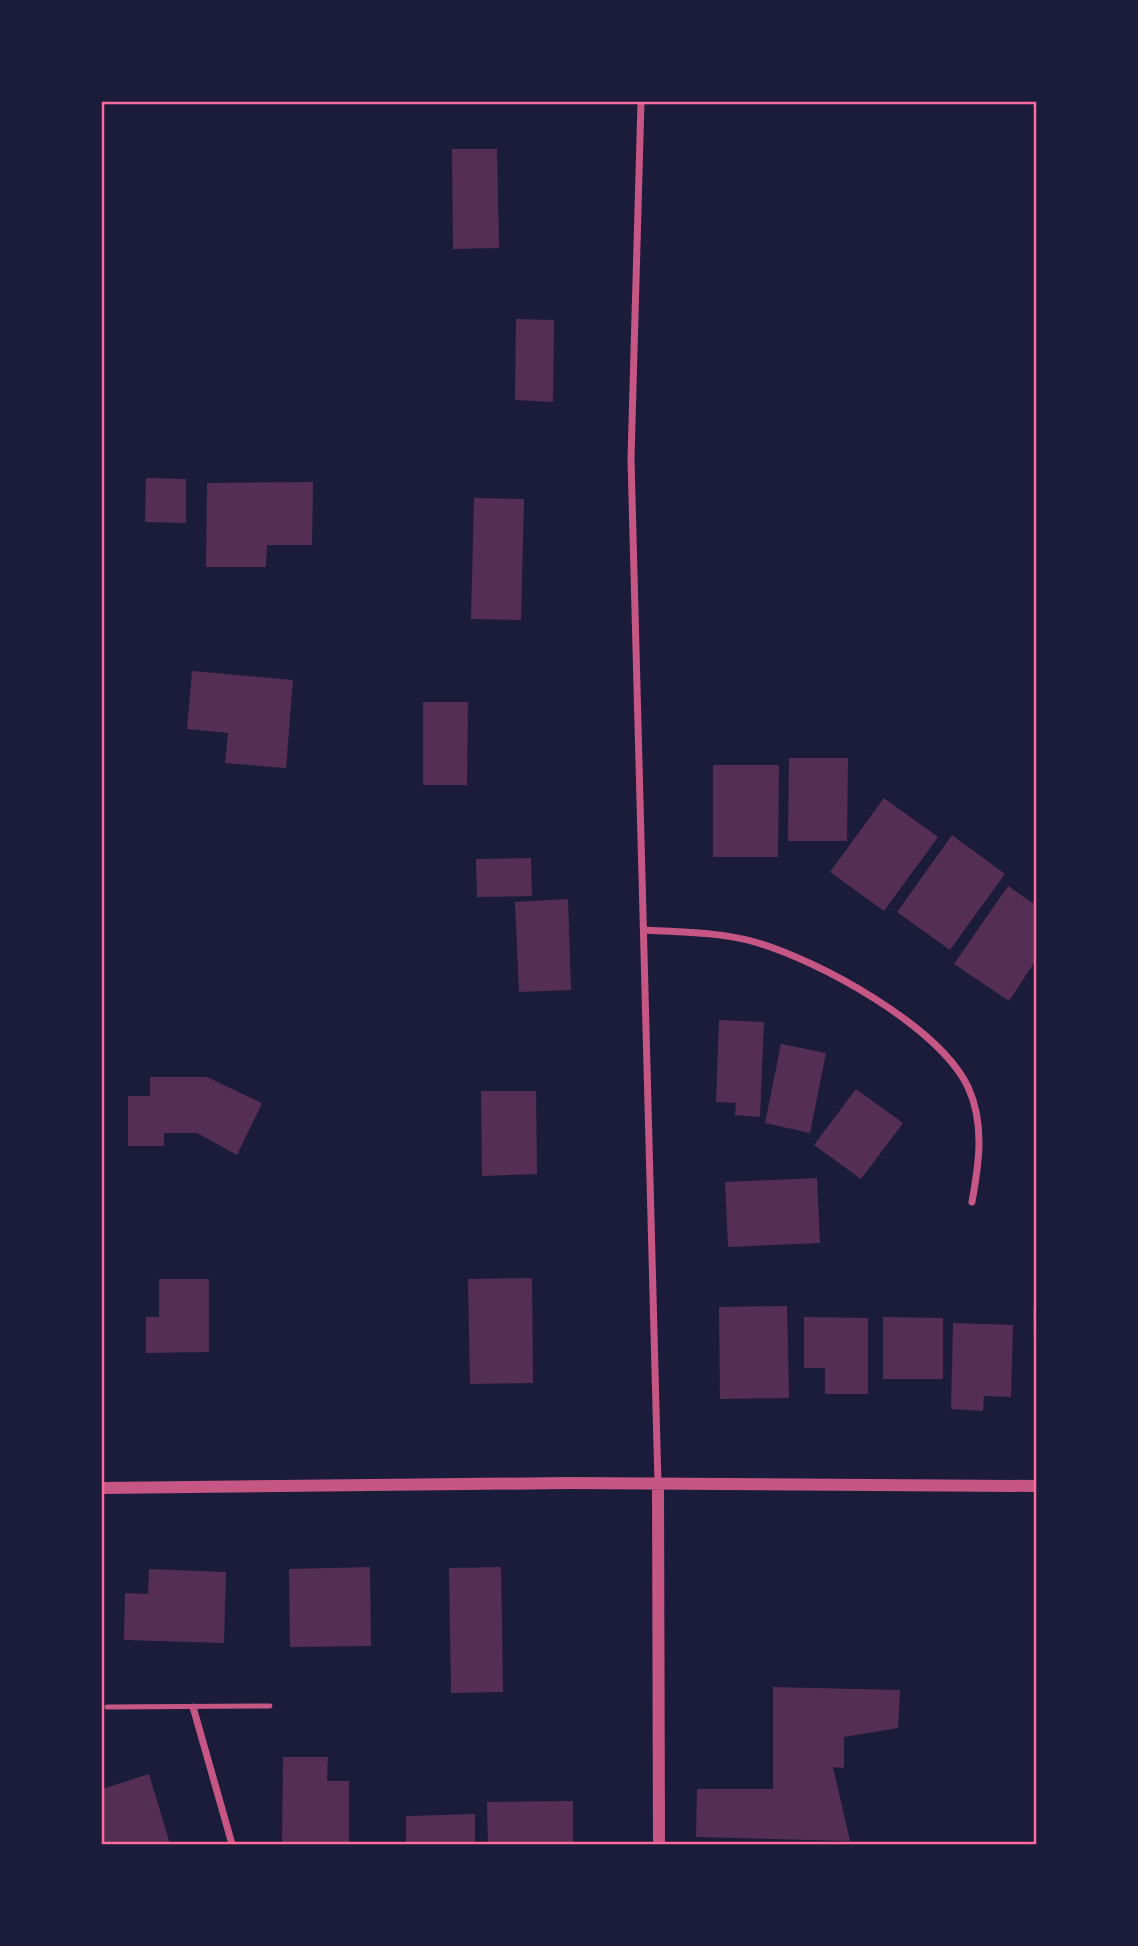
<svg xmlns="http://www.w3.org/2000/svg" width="1138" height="1946" font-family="Jost,sans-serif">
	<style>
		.building { fill: #542f53 }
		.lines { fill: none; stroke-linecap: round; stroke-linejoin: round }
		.service { stroke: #c65784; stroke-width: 5 }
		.minor { stroke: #c65784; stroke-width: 7 }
		.tertiary { stroke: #c65784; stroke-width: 12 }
		.neatline { fill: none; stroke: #ff6b9d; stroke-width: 2.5 }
	</style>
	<rect width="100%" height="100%" fill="#1b1b3a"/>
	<path class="building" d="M 452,149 L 497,149 L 499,248 L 453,249 Z
		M 516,319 L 554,320 L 553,402 L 515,400 Z
		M 146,478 L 186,479 L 186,523 L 145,522 Z
		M 313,482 L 312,545 L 267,545 L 266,567 L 206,567 L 207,483 Z
		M 474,498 L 524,499 L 521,620 L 471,619 Z
		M 192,671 L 293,680 L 286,768 L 225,763 L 228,733 L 187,729 Z
		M 423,702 L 468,702 L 467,785 L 423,785 Z
		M 789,758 L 848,758 L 847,841 L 788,841 Z
		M 713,765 L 779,765 L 778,857 L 713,857 Z
		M 884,798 L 938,837 L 884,911 L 830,872 Z
		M 952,835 L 1005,874 L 950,950 L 897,912 Z
		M 531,858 L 532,896 L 477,897 L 476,859 Z
		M 1008,886 L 1036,905 L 1036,960 L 1009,1001 L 954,964 Z
		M 568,899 L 571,990 L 519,992 L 515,902 Z
		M 719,1020 L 764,1022 L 760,1117 L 735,1115 L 736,1103 L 716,1102 Z
		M 781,1044 L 826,1053 L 810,1133 L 765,1123 Z
		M 150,1077 L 207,1077 L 262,1103 L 237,1155 L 197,1133 L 164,1133 L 164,1146 L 128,1146 L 128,1096 L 150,1096 Z
		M 856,1089 L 903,1123 L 861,1179 L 814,1145 Z
		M 481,1091 L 536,1091 L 537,1174 L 482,1176 Z
		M 817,1178 L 820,1243 L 728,1247 L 725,1182 Z
		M 532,1278 L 533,1383 L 470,1384 L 468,1279 Z
		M 159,1279 L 209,1279 L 209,1352 L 146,1353 L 146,1317 L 159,1317 Z
		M 787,1306 L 789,1398 L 720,1399 L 719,1307 Z
		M 1033,1307 L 1036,1307 L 1036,1348 L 1034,1348 Z
		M 804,1317 L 868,1318 L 868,1394 L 825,1394 L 825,1368 L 804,1368 Z
		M 883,1317 L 943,1318 L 943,1379 L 883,1379 Z
		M 953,1323 L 1013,1325 L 1011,1397 L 984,1396 L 983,1411 L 951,1409 Z
		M 370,1567 L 371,1646 L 290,1647 L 289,1569 Z
		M 501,1567 L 503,1692 L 451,1693 L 449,1568 Z
		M 149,1569 L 226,1572 L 224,1643 L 124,1640 L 125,1593 L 148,1594 Z
		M 773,1687 L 900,1690 L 898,1728 L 844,1737 L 844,1768 L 833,1767 L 850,1841 L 696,1837 L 697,1789 L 773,1789 Z
		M 283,1757 L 328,1757 L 327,1781 L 349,1781 L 349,1844 L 282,1844 Z
		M 149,1774 L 170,1844 L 102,1844 L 102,1789 Z
		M 573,1801 L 573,1844 L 488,1844 L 487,1802 Z
		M 475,1814 L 475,1844 L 406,1844 L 406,1816 Z"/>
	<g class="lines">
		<path class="service" d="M 107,1707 L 270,1706"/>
		<path class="minor" d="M 641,102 L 631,459 L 658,1484
			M 644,930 C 681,932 720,932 755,942 C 818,960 939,1026 968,1087 C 985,1124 979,1163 972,1202
			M 193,1707 L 232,1844"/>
		<path class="tertiary" d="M 658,1484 L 659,1844
			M 102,1488 L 568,1483 L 1036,1486"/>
	</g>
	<rect width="1138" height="1946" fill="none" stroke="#1b1b3a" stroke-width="206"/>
	<rect x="103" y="103" width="932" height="1740" class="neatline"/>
</svg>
